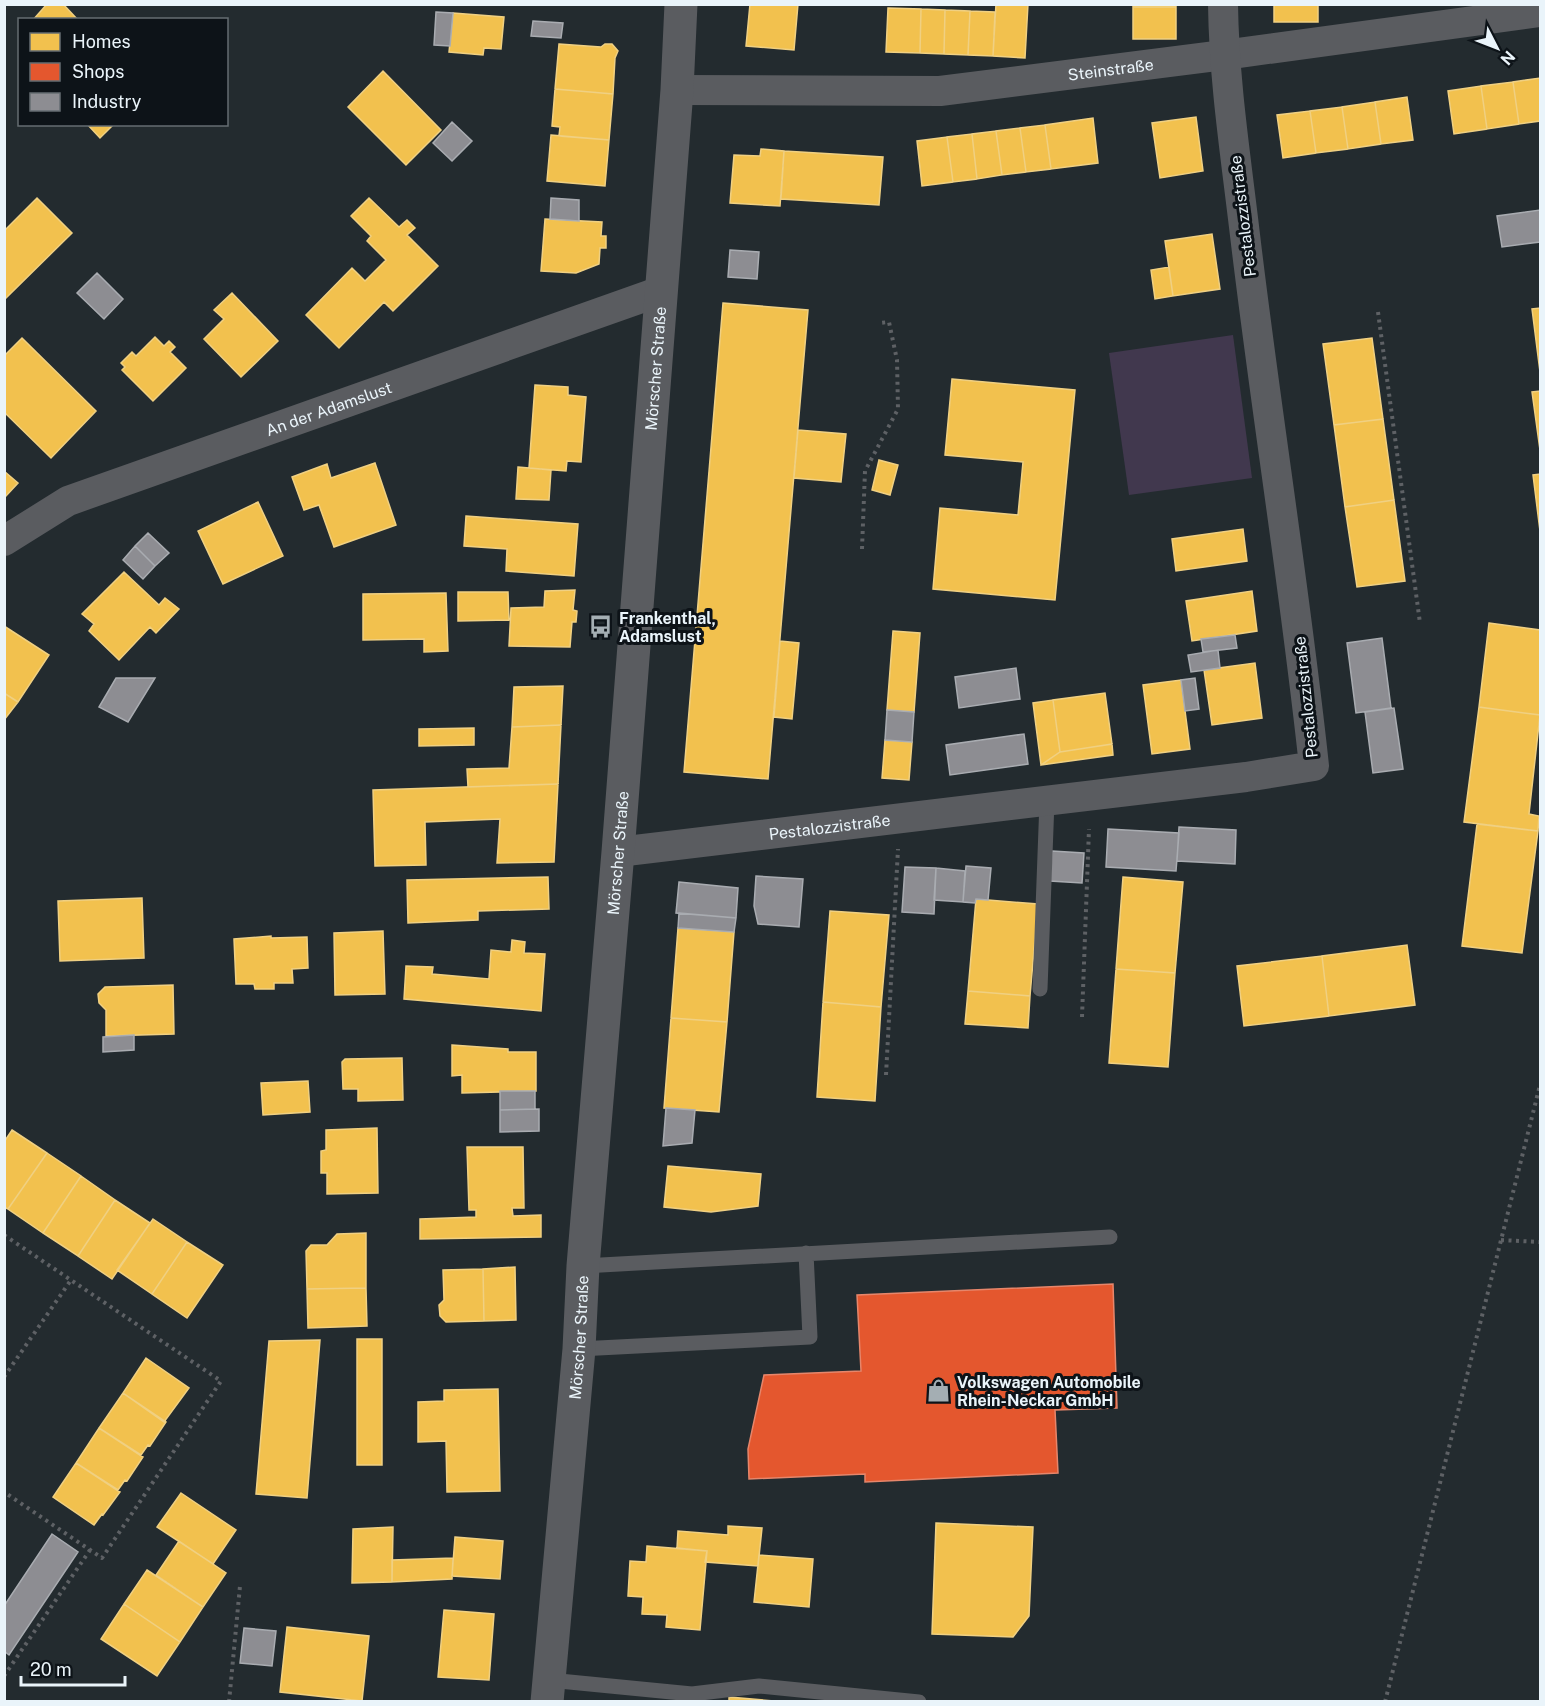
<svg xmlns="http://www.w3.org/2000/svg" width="1545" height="1706" font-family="'Public Sans',sans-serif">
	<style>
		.green { fill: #41384e }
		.homes { fill: #f2c14e; stroke: #f0d082; stroke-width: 1.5 }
		.shops { fill: #e4572e; stroke: #e6866b; stroke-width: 1.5 }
		.industry { fill: #8d8d92; stroke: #a9acb1; stroke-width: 1.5 }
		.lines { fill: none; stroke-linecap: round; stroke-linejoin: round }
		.path { stroke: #5e6165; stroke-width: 4; stroke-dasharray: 3 4.5; stroke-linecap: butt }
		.service { stroke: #5a5c60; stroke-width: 15 }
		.minor { stroke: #5a5c60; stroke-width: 30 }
		.tertiary { stroke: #5a5c60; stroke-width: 33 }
		.labels { text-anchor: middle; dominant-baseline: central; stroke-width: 6; stroke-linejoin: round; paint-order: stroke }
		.street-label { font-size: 16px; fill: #eaf4fa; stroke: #0d1318 }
		.poi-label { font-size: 16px; font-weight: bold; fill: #eaf4fa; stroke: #0d1318; text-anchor: start }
	</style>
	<rect width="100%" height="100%" fill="#232b2f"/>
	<path class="green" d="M 1233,335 L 1252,478 L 1129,495 L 1109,353 Z"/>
	<path class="homes" d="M 47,4 L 63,4 L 78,20 L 33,20 Z
		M 750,4 L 798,4 L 794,50 L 746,46 Z
		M 996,4 L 1028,4 L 1025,58 L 993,56 Z
		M 1133,4 L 1176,4 L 1176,7 L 1133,7 Z
		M 1274,4 L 1318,4 L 1318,22 L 1274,22 Z
		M 1133,7 L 1176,7 L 1176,39 L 1133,39 Z
		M 888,8 L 921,9 L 920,53 L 886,52 Z
		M 921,9 L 945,10 L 944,54 L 920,53 Z
		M 945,10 L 970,11 L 968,55 L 944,54 Z
		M 970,11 L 995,12 L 993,56 L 968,55 Z
		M 453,13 L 504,17 L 501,49 L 484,48 L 483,55 L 449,52 Z
		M 559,44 L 601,47 L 605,44 L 612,44 L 618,51 L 615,58 L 613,94 L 555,89 Z
		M 383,71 L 441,130 L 406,165 L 348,107 Z
		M 1540,78 L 1540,121 L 1519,124 L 1513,82 Z
		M 1513,82 L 1519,124 L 1487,129 L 1481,86 Z
		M 1481,86 L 1487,129 L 1454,134 L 1448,91 Z
		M 555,89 L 613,94 L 609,140 L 559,136 L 560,127 L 552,126 Z
		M 1407,97 L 1413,140 L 1381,144 L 1375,102 Z
		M 1375,102 L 1381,144 L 1348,149 L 1342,107 Z
		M 1342,107 L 1348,149 L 1316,153 L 1310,111 Z
		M 1310,111 L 1316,153 L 1283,158 L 1277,115 Z
		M 1196,117 L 1203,171 L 1160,178 L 1152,123 Z
		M 1093,118 L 1098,163 L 1051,169 L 1045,125 Z
		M 87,124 L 114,124 L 100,138 Z
		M 1045,125 L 1051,169 L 1026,172 L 1020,128 Z
		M 1020,128 L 1026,172 L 1002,175 L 996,131 Z
		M 996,131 L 1002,175 L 977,179 L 972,134 Z
		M 972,134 L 977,179 L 953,182 L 947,137 Z
		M 551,135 L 609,140 L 605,186 L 547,181 Z
		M 947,137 L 953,182 L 922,186 L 917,141 Z
		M 761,149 L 784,151 L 780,206 L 730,203 L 734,155 L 760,156 Z
		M 784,151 L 883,157 L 879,205 L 781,199 Z
		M 37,198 L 72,233 L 4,300 L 4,231 Z
		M 369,198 L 399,227 L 407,220 L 415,228 L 407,235 L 438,266 L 393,311 L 384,302 L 339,348 L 306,315 L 352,268 L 365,281 L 386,260 L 367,241 L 371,236 L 351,216 Z
		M 545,219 L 602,222 L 601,236 L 606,236 L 606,248 L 600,248 L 599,264 L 576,273 L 541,271 Z
		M 1212,234 L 1220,289 L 1173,296 L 1165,241 Z
		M 1169,267 L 1173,296 L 1155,299 L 1151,270 Z
		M 232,293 L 278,341 L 241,377 L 204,339 L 224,319 L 214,310 Z
		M 723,303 L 808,310 L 768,779 L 684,772 Z
		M 1540,308 L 1540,372 L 1532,309 Z
		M 155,337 L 164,346 L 169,341 L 175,347 L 170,352 L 186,368 L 153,401 L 122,370 L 125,367 L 121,363 L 132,352 L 136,356 Z
		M 22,338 L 96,411 L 51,458 L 4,412 L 4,356 Z
		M 1372,338 L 1383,419 L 1334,425 L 1323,344 Z
		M 952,379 L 1075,390 L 1055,600 L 933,589 L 940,508 L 1018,515 L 1023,462 L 945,455 Z
		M 535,385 L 568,387 L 568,395 L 586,397 L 581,462 L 567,461 L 566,471 L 529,468 Z
		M 1540,391 L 1540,450 L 1532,392 Z
		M 1383,419 L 1394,500 L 1345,507 L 1334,425 Z
		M 798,430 L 846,434 L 841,482 L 794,478 Z
		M 879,460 L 898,465 L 890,495 L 872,490 Z
		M 375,463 L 396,525 L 334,547 L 319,505 L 304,510 L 292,477 L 327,464 L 331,478 Z
		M 518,467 L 551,470 L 549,500 L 516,499 Z
		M 4,471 L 18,483 L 4,498 Z
		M 1540,474 L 1540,531 L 1533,475 Z
		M 1394,500 L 1405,581 L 1357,587 L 1345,507 Z
		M 258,502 L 283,556 L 223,584 L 198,531 Z
		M 466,516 L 578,524 L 574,576 L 506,571 L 507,549 L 464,546 Z
		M 1243,529 L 1247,561 L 1176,571 L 1172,539 Z
		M 124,572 L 159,605 L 165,598 L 179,609 L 156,633 L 150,627 L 119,660 L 89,631 L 94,624 L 82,614 Z
		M 575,590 L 573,610 L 577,611 L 576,622 L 572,622 L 570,647 L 509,646 L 511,608 L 544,607 L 545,591 Z
		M 1252,591 L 1257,631 L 1192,641 L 1186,601 Z
		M 458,592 L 508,592 L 509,620 L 458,621 Z
		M 446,593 L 448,651 L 424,652 L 424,639 L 363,640 L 363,594 Z
		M 1489,623 L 1540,630 L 1540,715 L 1479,707 Z
		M 4,626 L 49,655 L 18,702 L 4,693 Z
		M 893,631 L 920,633 L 914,712 L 887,710 Z
		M 780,641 L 799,643 L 792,719 L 774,717 Z
		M 1255,663 L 1262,718 L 1212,725 L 1204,670 Z
		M 1181,680 L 1190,749 L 1152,754 L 1143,685 Z
		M 563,686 L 561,725 L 512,727 L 514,687 Z
		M 4,693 L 18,702 L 4,720 Z
		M 1105,693 L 1112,744 L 1060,752 L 1053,700 Z
		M 1053,700 L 1060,752 L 1041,765 L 1033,703 Z
		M 1479,707 L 1540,715 L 1529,814 L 1539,816 L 1538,831 L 1464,822 Z
		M 561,725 L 558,784 L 468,787 L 467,769 L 509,768 L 512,727 Z
		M 474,728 L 474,745 L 419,746 L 419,729 Z
		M 885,740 L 912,742 L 909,780 L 882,778 Z
		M 1112,744 L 1113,755 L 1041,765 L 1060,752 Z
		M 558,784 L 554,862 L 497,863 L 500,819 L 425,822 L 426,865 L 375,866 L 373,790 Z
		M 1477,824 L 1538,831 L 1522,953 L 1462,946 Z
		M 548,877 L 549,909 L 478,911 L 478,920 L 408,923 L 407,880 Z
		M 1123,877 L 1183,882 L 1175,973 L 1116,969 Z
		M 142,898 L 144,958 L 60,961 L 58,901 Z
		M 976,899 L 1038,904 L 1030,996 L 968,991 Z
		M 830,911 L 889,915 L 881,1007 L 823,1002 Z
		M 678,928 L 734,932 L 727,1022 L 671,1018 Z
		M 383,931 L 385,994 L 335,995 L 334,933 Z
		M 271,936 L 271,938 L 307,937 L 308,968 L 292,969 L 293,983 L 274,983 L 274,989 L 255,989 L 254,984 L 236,984 L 234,939 Z
		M 512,940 L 525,942 L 524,953 L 545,954 L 541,1011 L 404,999 L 406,966 L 433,967 L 432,974 L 489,979 L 491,950 L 511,952 Z
		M 1407,945 L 1415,1005 L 1329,1016 L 1322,956 Z
		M 1322,956 L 1329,1016 L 1244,1026 L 1237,966 Z
		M 1116,969 L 1175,973 L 1168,1067 L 1109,1063 Z
		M 173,985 L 174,1034 L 106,1036 L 106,1010 L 99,1003 L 98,994 L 105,987 Z
		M 968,991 L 1030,996 L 1028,1028 L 965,1024 Z
		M 823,1002 L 881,1007 L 875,1101 L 817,1097 Z
		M 671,1018 L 727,1022 L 719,1112 L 664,1108 Z
		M 452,1045 L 508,1049 L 508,1052 L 536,1052 L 536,1091 L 462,1093 L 462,1075 L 452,1076 Z
		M 402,1058 L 403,1100 L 358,1101 L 358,1089 L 343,1089 L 342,1062 L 345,1059 Z
		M 308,1081 L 310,1112 L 263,1115 L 261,1083 Z
		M 377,1128 L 378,1193 L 327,1194 L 327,1173 L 321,1173 L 321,1151 L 326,1150 L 326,1130 Z
		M 12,1130 L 47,1153 L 8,1209 L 4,1207 L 4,1142 Z
		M 467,1147 L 523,1147 L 524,1208 L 512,1208 L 513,1216 L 541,1215 L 541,1237 L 420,1239 L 420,1219 L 476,1217 L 476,1210 L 469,1210 Z
		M 47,1153 L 81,1176 L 43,1233 L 8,1209 Z
		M 668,1166 L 761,1174 L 758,1206 L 711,1212 L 664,1207 Z
		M 81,1176 L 115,1200 L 78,1256 L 43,1233 Z
		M 115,1200 L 150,1223 L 112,1279 L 78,1256 Z
		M 153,1219 L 187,1242 L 152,1294 L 117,1270 Z
		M 366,1233 L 366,1288 L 307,1289 L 306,1251 L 311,1245 L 327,1245 L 337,1234 Z
		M 187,1242 L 223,1265 L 187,1318 L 152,1294 Z
		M 515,1267 L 516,1320 L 484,1321 L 483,1269 Z
		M 483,1269 L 484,1321 L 446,1322 L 440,1316 L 439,1305 L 444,1300 L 443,1270 Z
		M 366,1288 L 367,1326 L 308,1328 L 307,1289 Z
		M 357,1339 L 382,1339 L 382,1465 L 357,1465 Z
		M 320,1340 L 307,1498 L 256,1494 L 269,1341 Z
		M 146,1358 L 189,1388 L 164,1422 L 123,1393 Z
		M 498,1389 L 500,1491 L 447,1492 L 446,1441 L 418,1442 L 418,1402 L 444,1401 L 444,1390 Z
		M 123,1393 L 166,1422 L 150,1446 L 148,1445 L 141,1455 L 99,1428 Z
		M 99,1428 L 143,1457 L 127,1481 L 125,1480 L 118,1490 L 76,1463 Z
		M 76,1463 L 120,1492 L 103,1515 L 102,1514 L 94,1525 L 53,1497 Z
		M 181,1493 L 236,1530 L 213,1564 L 157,1527 Z
		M 936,1523 L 1033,1527 L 1029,1616 L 1013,1637 L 932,1634 Z
		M 728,1526 L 762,1528 L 758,1566 L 705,1562 L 707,1551 L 677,1548 L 678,1531 L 728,1535 Z
		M 393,1527 L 392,1582 L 352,1583 L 353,1529 Z
		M 455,1537 L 503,1541 L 500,1579 L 452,1576 Z
		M 179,1541 L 226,1573 L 203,1607 L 156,1575 Z
		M 647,1546 L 707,1551 L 700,1630 L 666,1627 L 667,1615 L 642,1614 L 643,1597 L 628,1596 L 630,1561 L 646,1562 Z
		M 759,1555 L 813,1559 L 809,1607 L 754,1602 Z
		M 453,1558 L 452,1579 L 392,1582 L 392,1560 Z
		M 147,1570 L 203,1607 L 180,1642 L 124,1604 Z
		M 124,1604 L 180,1642 L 157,1676 L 101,1639 Z
		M 444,1610 L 494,1614 L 489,1680 L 438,1677 Z
		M 287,1627 L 369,1636 L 362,1701 L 280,1692 Z
		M 729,1697 L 786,1702 L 729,1702 Z"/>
	<path class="shops" d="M 1113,1284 L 1117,1408 L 1055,1410 L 1058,1473 L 865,1482 L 865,1474 L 749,1479 L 748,1449 L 764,1375 L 861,1371 L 857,1295 Z"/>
	<path class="industry" d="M 436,12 L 453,13 L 450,46 L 434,45 Z
		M 533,21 L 563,23 L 561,38 L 531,36 Z
		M 452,122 L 472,141 L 452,161 L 433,143 Z
		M 551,198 L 579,200 L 579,221 L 550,219 Z
		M 1540,210 L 1540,242 L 1502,247 L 1497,216 Z
		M 730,250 L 759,252 L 757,279 L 728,277 Z
		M 97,273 L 123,299 L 104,319 L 77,293 Z
		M 148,533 L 169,553 L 155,566 L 135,546 Z
		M 135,546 L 155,566 L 143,579 L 123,560 Z
		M 1235,635 L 1237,648 L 1203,652 L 1201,639 Z
		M 1382,638 L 1391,708 L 1356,713 L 1347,643 Z
		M 1218,650 L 1220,668 L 1191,672 L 1188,655 Z
		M 1016,668 L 1020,699 L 959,708 L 955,677 Z
		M 116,678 L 155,678 L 128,722 L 99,707 Z
		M 1195,678 L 1199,709 L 1185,711 L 1181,680 Z
		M 1394,708 L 1403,769 L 1373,773 L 1365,712 Z
		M 887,710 L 914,712 L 912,742 L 885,740 Z
		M 1024,734 L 1028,764 L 950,775 L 946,745 Z
		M 1179,827 L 1236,830 L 1235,864 L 1177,861 Z
		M 1108,829 L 1179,833 L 1176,871 L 1106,867 Z
		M 1052,851 L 1084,853 L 1082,883 L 1050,881 Z
		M 966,866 L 991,868 L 988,900 L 976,899 L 975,903 L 963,902 Z
		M 905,867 L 936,868 L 934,914 L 902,912 Z
		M 936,868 L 965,871 L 963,902 L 934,900 Z
		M 756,876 L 803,879 L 799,927 L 758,924 L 754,906 Z
		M 679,882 L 738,888 L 736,918 L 676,913 Z
		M 679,913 L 736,918 L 734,932 L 678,928 Z
		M 134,1035 L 134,1050 L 103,1052 L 103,1037 Z
		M 500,1091 L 535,1091 L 535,1109 L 500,1110 Z
		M 666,1108 L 695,1110 L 692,1143 L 663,1146 Z
		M 539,1109 L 539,1131 L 500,1132 L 500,1110 Z
		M 52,1534 L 78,1552 L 9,1655 L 4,1651 L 4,1606 Z
		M 244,1628 L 276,1631 L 272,1666 L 240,1663 Z"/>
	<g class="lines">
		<path class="path" d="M 1378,312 L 1420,623
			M 862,549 L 865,471 L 898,409 L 897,360 L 889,322 L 879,323
			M 1082,1017 L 1089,829
			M 886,1075 L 898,849
			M 4,1235 L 221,1381 L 102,1558 L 4,1492
			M 1501,1240 L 1540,1242
			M 4,1377 L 71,1280
			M 4,1676 L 90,1550
			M 229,1702 L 240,1586
			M 1385,1702 L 1540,1085"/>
		<path class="service" d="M 1040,989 L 1047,801
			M 583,1266 L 1110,1237
			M 579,1349 L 810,1337 L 806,1253
			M 549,1680 L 692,1694 L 691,1702
			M 692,1694 L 759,1686 L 919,1702"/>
		<g class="minor">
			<path id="s1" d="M 677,90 L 940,91 L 1224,55 L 1540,12"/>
			<path id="s2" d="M 4,541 L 68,501 L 661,291"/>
			<path id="s3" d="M 618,852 L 1246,777 L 1314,766 C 1295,588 1266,412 1245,235 C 1236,158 1224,82 1223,4"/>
		</g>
		<path class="tertiary" id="s4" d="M 547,1702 L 579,1349 L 583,1266 L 618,852 L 677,90 L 681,4"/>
	</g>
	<defs>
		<symbol id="bus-bare" viewBox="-9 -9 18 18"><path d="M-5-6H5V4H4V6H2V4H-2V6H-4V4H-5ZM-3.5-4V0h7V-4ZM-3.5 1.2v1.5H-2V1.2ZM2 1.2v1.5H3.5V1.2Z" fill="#a4aeb3" stroke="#0d1318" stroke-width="2.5" paint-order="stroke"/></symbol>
		<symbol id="shop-bare" viewBox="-9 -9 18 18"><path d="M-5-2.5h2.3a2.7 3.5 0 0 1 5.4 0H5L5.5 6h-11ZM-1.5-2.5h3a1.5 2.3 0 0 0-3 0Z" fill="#a4aeb3" stroke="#0d1318" stroke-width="2.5" paint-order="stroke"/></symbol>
	</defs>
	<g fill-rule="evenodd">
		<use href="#bus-bare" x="584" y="610" width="33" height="33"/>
		<use href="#shop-bare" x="922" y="1374" width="33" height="33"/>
	</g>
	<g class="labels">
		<g class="street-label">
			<text stroke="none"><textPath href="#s1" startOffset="435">Steinstraße</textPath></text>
			<text transform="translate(1243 216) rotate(-97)">Pestalozzistraße</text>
			<text stroke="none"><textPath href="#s4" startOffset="1338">Mörscher Straße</textPath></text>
			<text stroke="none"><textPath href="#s2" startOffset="352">An der Adamslust</textPath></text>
			<text transform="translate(1306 697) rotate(-96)">Pestalozzistraße</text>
			<text stroke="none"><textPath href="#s3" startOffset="213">Pestalozzistraße</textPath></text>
			<text stroke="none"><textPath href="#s4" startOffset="852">Mörscher Straße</textPath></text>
			<text stroke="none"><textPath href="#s4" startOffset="366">Mörscher Straße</textPath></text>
		</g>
		<g class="poi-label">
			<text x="619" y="618">Frankenthal,<tspan x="619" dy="18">Adamslust</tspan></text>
			<text x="957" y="1382">Volkswagen Automobile<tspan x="957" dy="18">Rhein-Neckar GmbH</tspan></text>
		</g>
	</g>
	<rect width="1545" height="1706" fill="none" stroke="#eaf4fa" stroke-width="12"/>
	<rect x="18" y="18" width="210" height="108" fill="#0d1318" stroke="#656d72" stroke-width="1.5"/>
	<rect x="30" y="33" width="30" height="18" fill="#f2c14e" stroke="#656d72" stroke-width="1.5"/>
	<text x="72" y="48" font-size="18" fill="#eaf4fa">Homes</text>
	<rect x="30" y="63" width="30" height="18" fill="#e4572e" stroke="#656d72" stroke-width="1.5"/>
	<text x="72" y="78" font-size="18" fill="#eaf4fa">Shops</text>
	<rect x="30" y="93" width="30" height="18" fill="#8d8d92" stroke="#656d72" stroke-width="1.5"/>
	<text x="72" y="108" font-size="18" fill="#eaf4fa">Industry</text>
	<g transform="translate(1497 48) rotate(132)" stroke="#0d1318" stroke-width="4.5" paint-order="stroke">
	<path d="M0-4.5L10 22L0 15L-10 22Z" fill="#eaf4fa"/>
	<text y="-9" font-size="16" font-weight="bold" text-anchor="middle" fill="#eaf4fa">N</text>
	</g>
	<path d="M21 1676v9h104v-9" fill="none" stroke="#eaf4fa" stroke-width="3"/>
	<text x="30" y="1676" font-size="18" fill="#eaf4fa" stroke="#0d1318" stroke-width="4.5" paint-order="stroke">20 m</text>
</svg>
